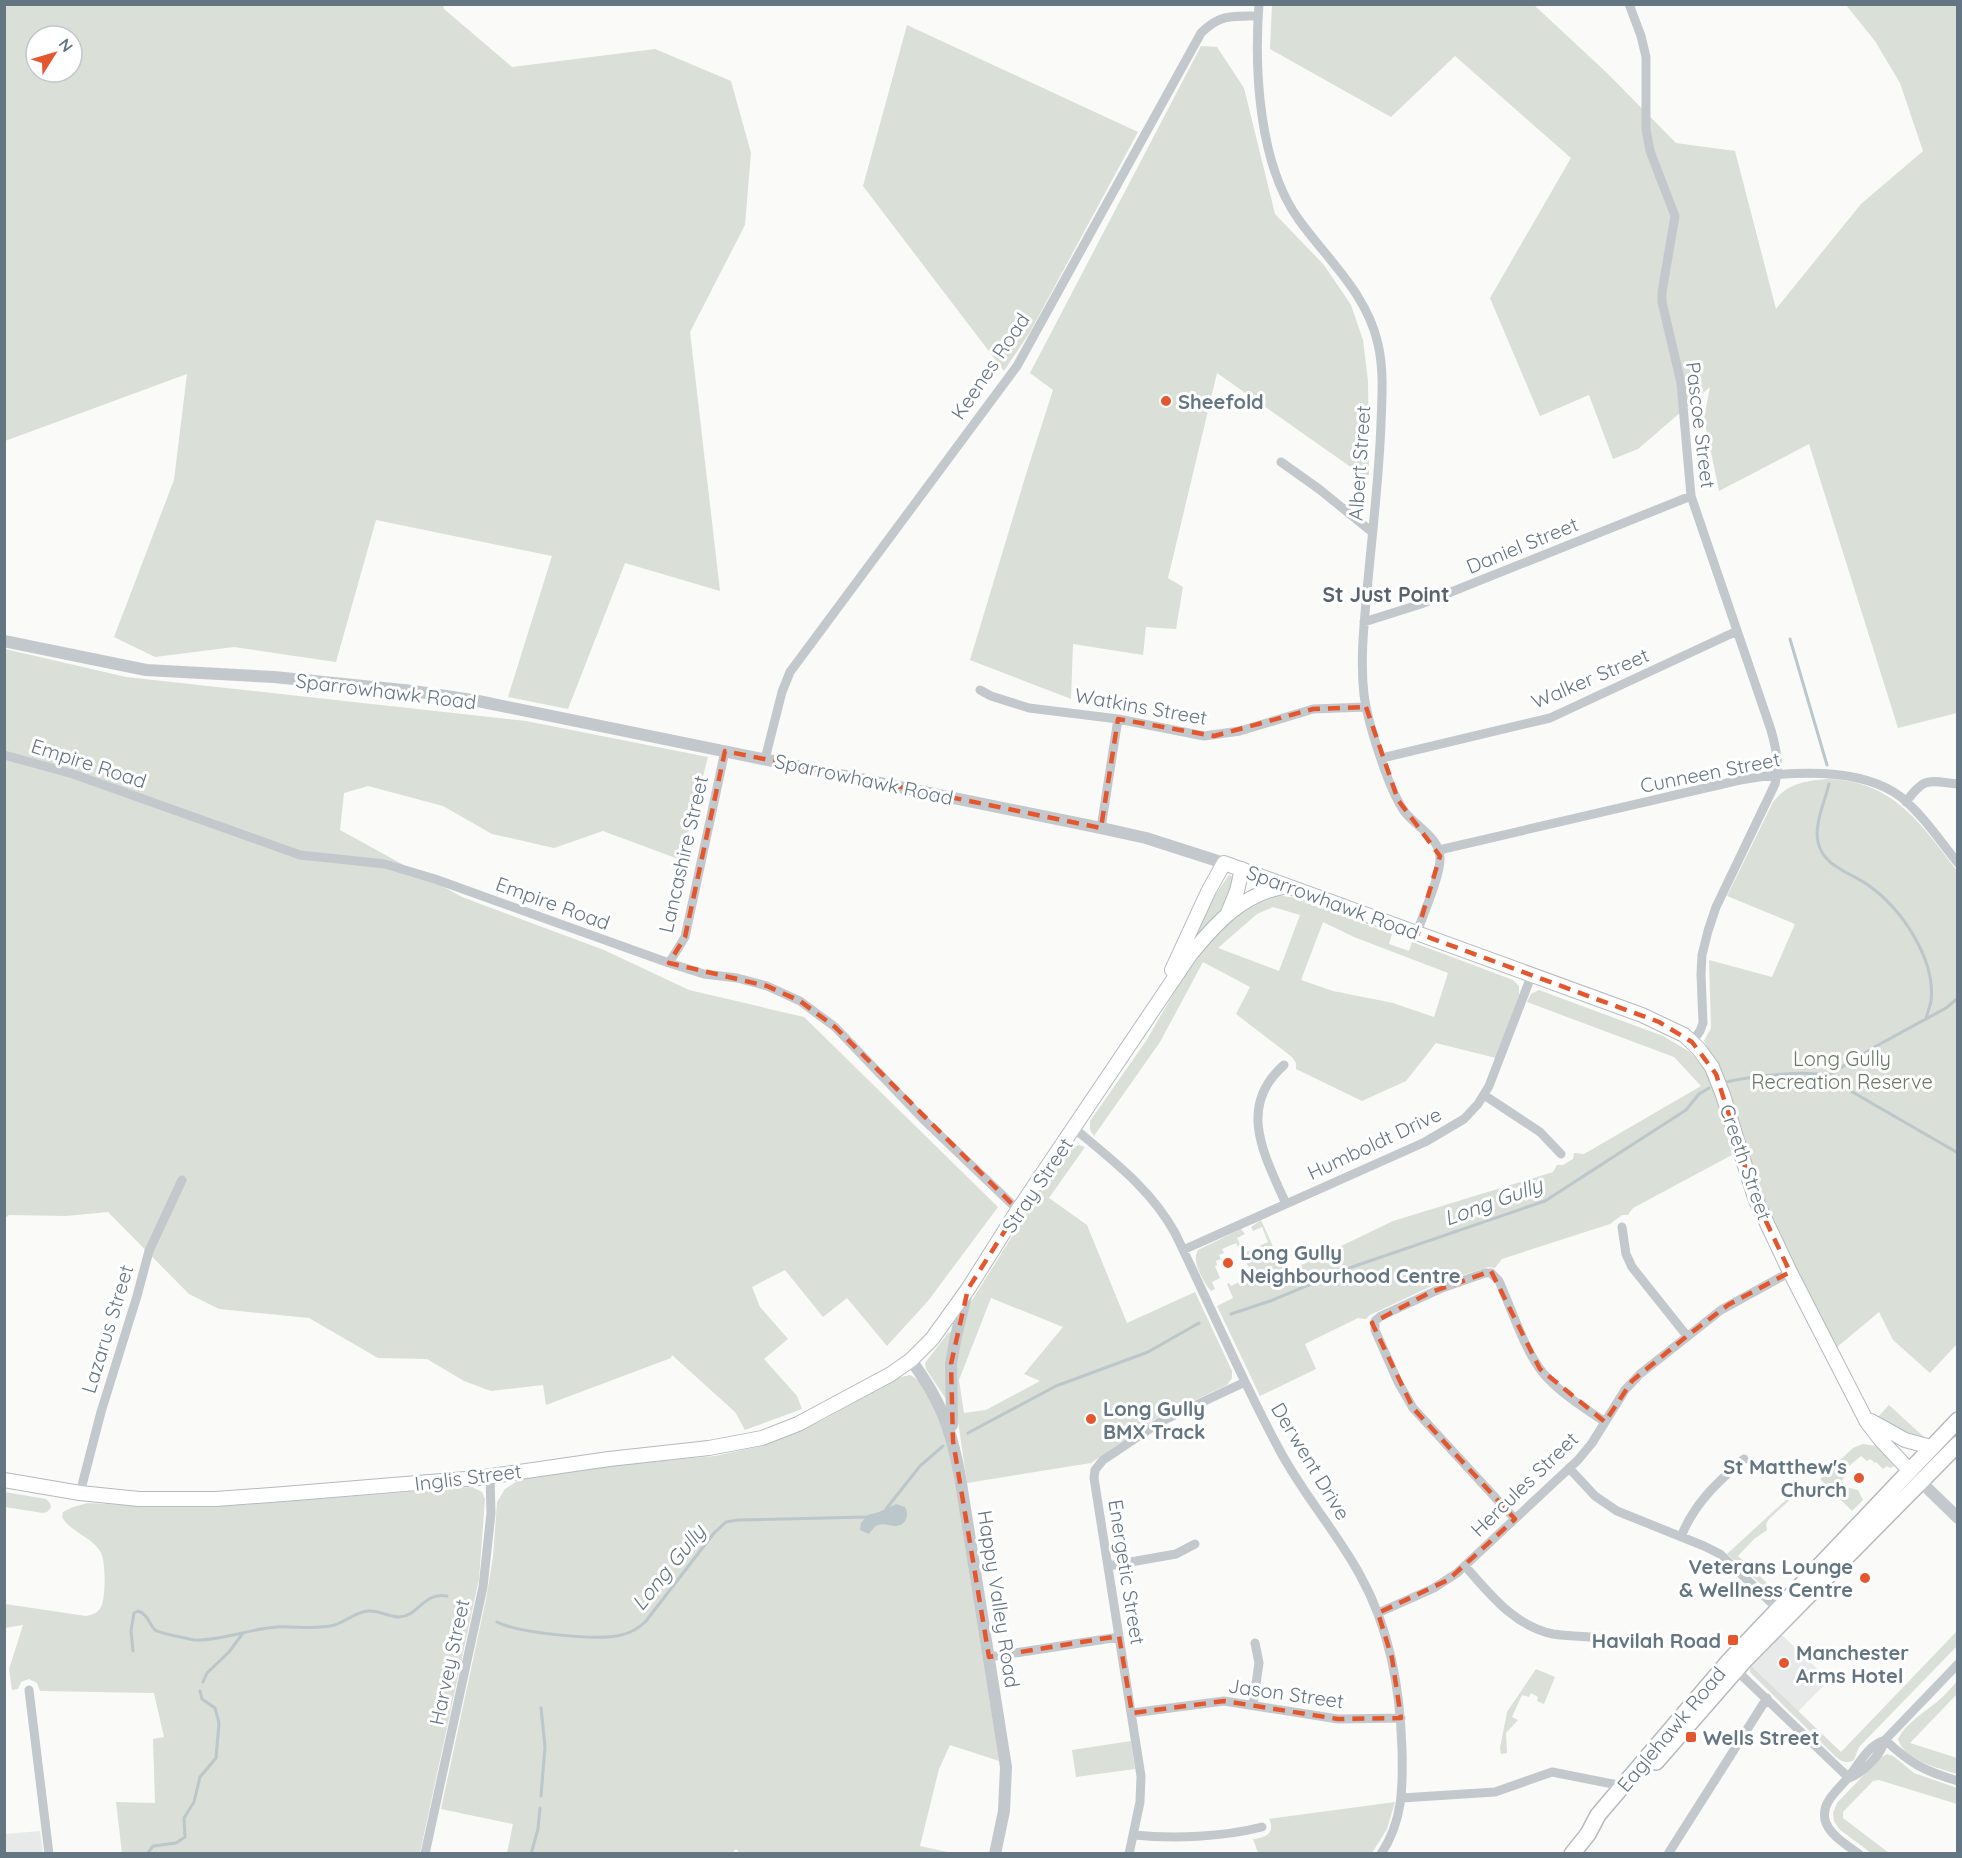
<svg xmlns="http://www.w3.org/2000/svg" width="1962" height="1858" font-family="Quicksand,sans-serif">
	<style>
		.built { fill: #e8e9e9 }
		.green { fill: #dadfd7; fill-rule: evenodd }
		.water { fill: #bbc7cb }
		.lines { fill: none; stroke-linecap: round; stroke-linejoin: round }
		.stream { stroke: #bbc7cb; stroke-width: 3 }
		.secondary-casing { stroke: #b3babf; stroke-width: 16 }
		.primary-casing { stroke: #b5babe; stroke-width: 18 }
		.minor { stroke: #c3c8cc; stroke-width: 9 }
		.tertiary { stroke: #c3c8cc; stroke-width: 12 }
		.secondary { stroke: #fff; stroke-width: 14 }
		.primary { stroke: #fff; stroke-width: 15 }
		.marked { fill: none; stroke: #e4572e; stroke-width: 4.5; stroke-dasharray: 12 8; stroke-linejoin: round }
		.poi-dot { fill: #e4572e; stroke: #fff; stroke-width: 2 }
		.labels { text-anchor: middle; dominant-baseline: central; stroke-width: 6; stroke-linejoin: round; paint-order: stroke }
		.street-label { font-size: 20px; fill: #657683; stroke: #fff }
		.poi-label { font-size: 20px; font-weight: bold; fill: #657683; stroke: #fff; text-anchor: start }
		.park-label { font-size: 20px; fill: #687a64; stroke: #fff }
		.neighbourhood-label { font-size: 21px; font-weight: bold; fill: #57646e; stroke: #fff }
		.water-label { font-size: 21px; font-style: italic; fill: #60757c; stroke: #fff }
	</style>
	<rect width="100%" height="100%" fill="#fafaf8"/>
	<path class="built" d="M 1782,1635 L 1829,1680 L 1794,1716 L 1750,1672 L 1752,1663 L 1761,1657 Z
		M 40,1831 L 43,1853 L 5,1853 L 5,1834 Z"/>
	<path class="green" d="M 5,4 L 443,5 L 444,9 L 512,67 L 655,49 L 731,81 L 751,153 L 745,225 L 690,332 L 720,591 L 625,563 L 568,709 L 508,697 L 552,556 L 376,520 L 336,662 L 234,647 L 155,657 L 114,637 L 174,480 L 187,374 L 5,441 ZM 36,36 L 72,36 L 72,72 L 36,72 Z
		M 1272,5 L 1534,5 L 1607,73 L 1676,143 L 1735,151 L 1776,309 L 1861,204 L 1923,151 L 1900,83 L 1875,41 L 1846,5 L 1957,5 L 1957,713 L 1898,728 L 1809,444 L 1719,491 L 1704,418 L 1710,387 L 1638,449 L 1613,459 L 1589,395 L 1540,416 L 1490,298 L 1571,158 L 1455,56 L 1391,117 L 1270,49 Z
		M 907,25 L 1138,132 L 1030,332 L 1004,371 L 863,186 Z
		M 1201,46 L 1217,47 L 1244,88 L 1275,214 L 1324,265 L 1351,305 L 1363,340 L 1368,381 L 1369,475 L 1362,475 L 1217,373 L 1168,578 L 1183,587 L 1176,629 L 1146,627 L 1143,655 L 1073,644 L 1071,699 L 970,660 L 1027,471 L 1053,390 L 1030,373 Z
		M 5,649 L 126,677 L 526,721 L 708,757 L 681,860 L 603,831 L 554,848 L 492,834 L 443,806 L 368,786 L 344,793 L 340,830 L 462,897 L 604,950 L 689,990 L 804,1017 L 998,1207 L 928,1301 L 887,1346 L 847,1298 L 823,1317 L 785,1270 L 752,1287 L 760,1307 L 788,1339 L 764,1359 L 797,1396 L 802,1409 L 745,1430 L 735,1412 L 672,1355 L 671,1358 L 546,1405 L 543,1385 L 491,1391 L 464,1381 L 427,1359 L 378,1358 L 309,1318 L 219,1309 L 189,1294 L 108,1212 L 66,1216 L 9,1215 L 5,1218 Z
		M 1828,779 C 1894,781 1921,824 1958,872 L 1957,1344 L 1930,1373 L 1893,1340 L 1879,1312 L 1836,1348 C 1809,1298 1778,1247 1759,1192 C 1741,1142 1730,1088 1704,1041 L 1711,1028 L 1709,960 L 1772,977 L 1795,924 L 1727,896 L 1773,802 C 1788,783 1805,781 1828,779 Z
		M 1229,875 L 1235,878 L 1225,908 L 1192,942 L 1209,904 Z
		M 1277,895 L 1291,897 L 1392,934 L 1389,944 L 1409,951 L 1412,942 L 1513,980 L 1519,986 L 1519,995 L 1496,1058 L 1436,1043 L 1406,1081 L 1362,1101 L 1296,1069 L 1296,1063 L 1292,1057 L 1236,1014 L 1250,987 L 1203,962 L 1160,1042 L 1094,1136 L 1090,1130 L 1090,1121 L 1146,1041 L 1193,960 L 1212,937 L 1249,904 ZM 1273,907 L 1300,915 L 1279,971 L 1218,948 L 1257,914 ZM 1323,922 L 1354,937 L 1448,973 L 1434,1017 L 1393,1003 L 1333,991 L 1301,980 Z
		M 1539,990 L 1663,1036 L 1690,1052 L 1707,1072 L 1716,1094 L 1732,1155 L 1633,1208 L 1628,1215 L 1622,1215 L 1610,1224 L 1502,1259 L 1495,1268 L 1488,1267 L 1436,1284 L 1370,1315 L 1366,1319 L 1358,1318 L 1305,1344 L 1316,1369 L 1260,1396 L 1217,1306 L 1233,1298 L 1227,1284 L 1229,1283 L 1231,1286 L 1253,1275 L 1236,1243 L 1222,1249 L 1224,1253 L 1219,1255 L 1221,1259 L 1216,1261 L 1217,1265 L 1215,1266 L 1220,1278 L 1212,1282 L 1215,1289 L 1211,1291 C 1203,1281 1191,1261 1198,1250 L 1241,1229 L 1245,1234 L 1237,1238 L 1244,1253 L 1268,1242 L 1262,1227 L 1253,1231 L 1251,1227 L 1261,1220 L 1285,1273 L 1393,1221 L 1553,1172 L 1557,1165 L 1563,1165 L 1573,1159 L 1574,1153 L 1584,1154 L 1701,1086 L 1674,1057 L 1527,1002 L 1531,994 Z
		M 1079,1145 L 1085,1147 L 1049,1198 L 1087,1225 L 1127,1323 L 1195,1292 L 1232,1371 L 1232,1378 L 1227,1385 L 1155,1419 L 1091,1463 L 967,1483 L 957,1414 L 954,1364 L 969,1305 L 1040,1192 L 1070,1149 ZM 991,1298 L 1063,1327 L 1024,1374 L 1040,1381 L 986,1410 L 964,1413 L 959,1380 Z
		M 952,1332 L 946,1399 L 926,1369 L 925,1363 L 948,1333 Z
		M 910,1375 C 935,1386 948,1446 953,1470 L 999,1761 L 950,1745 L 939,1769 L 920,1846 L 952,1853 L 741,1854 L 736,1849 L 731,1854 L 507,1853 L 513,1824 L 441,1809 L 486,1599 L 493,1557 L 497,1502 L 505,1489 L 519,1480 L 536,1476 L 619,1465 L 715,1456 L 757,1447 L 784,1438 L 823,1420 L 901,1377 Z
		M 1889,1405 L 1925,1438 L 1918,1439 L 1876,1419 Z
		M 1863,1444 L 1876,1446 L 1894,1466 L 1890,1468 L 1887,1466 L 1883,1469 L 1876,1462 L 1875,1463 L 1870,1459 L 1867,1461 L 1861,1456 L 1849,1466 L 1846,1463 L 1842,1468 L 1846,1473 L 1842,1481 L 1849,1488 L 1858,1490 L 1863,1500 L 1852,1511 L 1820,1479 L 1853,1448 Z
		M 472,1487 L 482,1492 L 485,1499 L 479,1579 L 420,1853 L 122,1853 L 116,1802 L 155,1803 L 153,1739 L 164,1737 L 154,1693 L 40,1691 L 37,1683 L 29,1679 L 21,1682 L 18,1689 L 12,1690 L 9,1669 L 23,1625 L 5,1628 L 5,1604 L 86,1616 C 92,1615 98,1613 101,1607 C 106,1597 106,1560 100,1551 C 91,1536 71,1533 62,1517 L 63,1512 L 73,1507 L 88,1503 L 164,1507 L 227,1506 Z
		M 1800,1487 L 1796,1494 L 1769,1519 L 1766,1524 L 1767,1530 L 1754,1539 L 1738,1556 L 1779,1594 L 1773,1595 L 1727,1554 Z
		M 5,1492 L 46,1499 L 50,1503 L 51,1508 L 47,1512 L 43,1513 L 5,1507 Z
		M 1957,1631 L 1957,1646 L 1859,1747 L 1854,1760 C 1847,1764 1841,1762 1835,1756 L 1750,1672 L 1750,1665 L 1841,1752 Z
		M 1536,1669 L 1555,1677 L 1544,1704 L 1537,1701 L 1538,1697 L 1531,1693 L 1529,1697 L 1522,1695 L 1512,1717 L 1518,1720 L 1506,1733 L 1507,1753 L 1501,1754 L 1500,1748 L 1507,1712 Z
		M 1957,1681 L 1957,1694 L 1910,1743 L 1957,1758 L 1957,1774 C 1939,1768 1904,1761 1898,1739 C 1905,1724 1924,1712 1937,1702 C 1944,1696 1951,1688 1957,1681 Z
		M 1131,1741 L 1135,1769 L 1076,1777 L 1072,1750 Z
		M 1887,1754 L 1893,1756 L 1914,1773 L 1957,1788 L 1957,1804 L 1879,1780 L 1873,1781 L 1843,1812 L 1843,1818 L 1889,1853 L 1871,1853 L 1839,1829 L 1834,1821 L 1833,1813 L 1837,1803 L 1880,1758 Z
		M 1395,1802 L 1387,1829 L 1372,1853 L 1258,1853 L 1253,1839 C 1265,1838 1276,1833 1269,1819 Z"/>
	<path class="water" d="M 896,1504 L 905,1507 C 909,1514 907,1525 896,1526 C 889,1526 883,1522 876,1526 C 874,1527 870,1532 869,1534 L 860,1530 L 861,1523 L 868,1515 L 879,1512 Z"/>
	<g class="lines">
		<path class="stream" d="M 1790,639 L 1827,765
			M 1829,784 C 1825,801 1814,824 1818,842 C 1823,866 1849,872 1868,885 C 1901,908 1936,959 1931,1001 C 1930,1007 1927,1013 1926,1019
			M 1825,1077 L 1880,1044 L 1946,1008 L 1958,998
			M 1726,1082 C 1747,1077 1804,1070 1823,1075 L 1958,1153
			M 1231,1314 L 1270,1301 L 1352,1267 L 1545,1201 L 1686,1110 L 1699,1094 L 1709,1088
			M 968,1433 L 1056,1386 L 1148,1352 L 1199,1323
			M 886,1509 L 920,1466 L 943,1446
			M 497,1622 C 518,1633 598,1641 621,1635 C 631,1633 639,1628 646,1621 L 714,1533 L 726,1522 L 738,1520 L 867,1517
			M 133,1651 L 131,1631 L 134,1613 L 138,1611 C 148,1614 149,1624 155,1630 C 159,1633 189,1639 195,1640 C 222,1641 248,1629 276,1627 C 295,1626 316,1630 335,1625 C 346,1621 356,1612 368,1611 C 380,1610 388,1617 399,1617 C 419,1616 423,1592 447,1596
			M 203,1682 L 207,1673 L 229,1652 L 243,1633
			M 541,1708 L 545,1747 L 541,1796
			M 147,1854 L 153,1846 L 176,1843 L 185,1837 L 184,1818 L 194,1802 L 200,1777 L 216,1758 L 219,1723 L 215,1708 L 202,1699 L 200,1691
			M 531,1854 L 538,1829 L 540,1808"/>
		<defs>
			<path id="secondary" d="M 1228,913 L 1237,891 L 1242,869
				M 1172,970 L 1208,892 L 1224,863 L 1642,1015 L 1684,1035 L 1698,1048 L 1712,1067 L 1723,1095 L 1755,1198 L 1790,1272 L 1867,1422 L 1880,1439 L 1909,1470
				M 1871,1421 L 1905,1440 L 1931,1447
				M 4,1480 L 80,1493 L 139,1499 L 216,1499 L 284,1494 L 478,1478 L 609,1459 L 709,1448 L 762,1438 L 798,1424 L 891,1374 L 911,1360 L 932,1339 L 968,1289 L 1018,1210 L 1190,955 C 1216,923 1243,893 1287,886"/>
			<path id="primary" d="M 1656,1762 L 1744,1661 L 1958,1444
				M 1572,1854 L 1588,1834 L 1598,1815 L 1728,1662 L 1958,1420"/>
		</defs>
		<use href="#secondary" class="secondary-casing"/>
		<use href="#primary" class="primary-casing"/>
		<path class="minor" d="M 1259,4 C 1254,71 1259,165 1299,220 C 1328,260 1367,294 1378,344 C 1384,370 1382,397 1381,423 C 1379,479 1372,535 1367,591 C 1364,625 1360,660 1364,695 C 1368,723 1388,788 1404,811 C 1415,826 1439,837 1440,857 C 1441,875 1423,914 1417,933
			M 1629,4 L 1641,36 L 1646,57 L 1646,129 L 1650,151 L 1675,216 L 1662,292 L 1662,302 L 1681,383 L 1691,496 L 1771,730 C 1776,748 1780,766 1775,784 L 1716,907 L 1708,931 L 1702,955 L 1701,974 L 1703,1023 L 1700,1031 L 1692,1042
			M 1281,462 L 1319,489 L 1372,532
			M 1364,622 L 1421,604 L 1691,496
			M 980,690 L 991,696 L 1029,708 L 1118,719 L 1204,736 L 1240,731 L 1313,709 L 1366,707
			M 4,755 L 73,774 L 300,855 L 385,864 L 435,879 L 669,963 L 704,974 L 737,978 L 767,986 L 800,1001 L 835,1027 L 923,1119 L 1018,1210
			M 1382,758 L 1550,718 L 1737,631
			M 765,759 L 782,692 L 790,672 L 1017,366 L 1201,33 C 1220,14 1233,16 1258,16
			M 1906,802 C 1925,776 1928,781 1958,784
			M 1101,828 L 1118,719
			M 1439,850 L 1740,780 C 1788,771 1860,766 1901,797 C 1923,815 1940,841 1958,863
			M 669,963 L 685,937 L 725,751
			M 1284,1065 C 1236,1107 1265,1156 1286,1204
			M 1484,1095 L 1540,1132 L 1561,1154
			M 1075,1129 C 1112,1160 1151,1189 1175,1233 C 1210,1305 1241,1379 1279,1449 C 1302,1493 1336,1531 1360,1575 C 1390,1629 1400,1688 1402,1749 C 1403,1787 1403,1821 1381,1854
			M 1622,1227 L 1626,1254 L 1632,1267 L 1687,1336
			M 1183,1250 L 1425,1142 L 1464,1119 L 1478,1104 L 1489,1086 L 1532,974
			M 1569,1468 L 1595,1496 L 1617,1511 L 1704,1546 L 1720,1554 L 1778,1609
			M 80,1493 L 101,1412 L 137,1296 L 149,1251 L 182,1180
			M 1515,1519 L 1413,1408 L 1398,1382 L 1375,1330 L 1375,1321 L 1381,1316 L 1442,1288 L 1485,1273 L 1491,1273 L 1499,1281 C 1512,1310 1524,1349 1543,1373 C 1559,1392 1584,1408 1605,1422
			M 1681,1537 C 1694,1503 1718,1482 1744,1459
			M 1108,1566 L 1176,1554 L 1195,1544
			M 1465,1566 C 1490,1594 1514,1626 1553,1634 C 1566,1636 1579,1636 1591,1637
			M 1378,1613 L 1434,1588 L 1457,1573 L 1578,1460 L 1592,1443 L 1625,1390 L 1640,1374 L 1721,1310 L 1790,1272
			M 989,1657 L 1119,1637
			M 1736,1670 L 1849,1778
			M 29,1690 L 49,1854
			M 1253,1705 L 1259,1663 L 1255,1643
			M 1132,1713 L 1224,1701 L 1338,1719 L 1401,1718
			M 1885,1740 C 1911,1764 1924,1771 1958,1781
			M 1849,1778 C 1863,1773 1881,1755 1885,1740
			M 1402,1798 L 1495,1792 L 1552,1772 L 1623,1786
			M 1134,1835 C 1174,1839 1223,1837 1262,1827
			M 425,1854 L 483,1587 L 491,1513 L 490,1476
			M 1129,1854 L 1140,1802 L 1141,1776 L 1094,1478 L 1095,1470 L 1103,1460 L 1160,1422 L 1245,1382
			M 1668,1854 L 1767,1698
			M 1859,1854 C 1847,1845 1829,1835 1825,1820 C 1824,1814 1824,1808 1828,1802 C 1832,1794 1840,1787 1846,1780 C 1858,1767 1866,1746 1885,1740 L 1958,1664"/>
		<path class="tertiary" d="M 4,641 L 146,670 L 274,677 L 413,691 L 478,701 L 1101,828 L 1146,838 L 1224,863
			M 911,1360 C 941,1401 951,1428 960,1477 L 1006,1767 L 1004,1811 L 995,1854
			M 952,1425 L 951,1364 L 956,1336 L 967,1292
			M 1921,1482 L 1958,1518"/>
		<use href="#secondary" class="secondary"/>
		<use href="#primary" class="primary"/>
	</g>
	<path class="marked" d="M 1366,707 L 1398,800 L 1440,856 L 1417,933 L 1659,1022 L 1692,1042 L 1716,1074 L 1755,1198 L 1790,1272 L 1728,1305 L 1687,1336 L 1632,1381 L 1605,1422 L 1540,1369 L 1491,1271 L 1429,1293 L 1372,1323 L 1413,1408 L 1515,1519 L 1448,1580 L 1378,1613 L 1392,1658 L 1401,1718 L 1338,1719 L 1224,1701 L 1132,1713 L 1119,1636 L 989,1657 L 953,1441 L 951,1364 L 968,1289 L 1018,1210 L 835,1027 L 800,1001 L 767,986 L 669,963 L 685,937 L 725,751 L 1101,828 L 1118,719 L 1214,736 L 1313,709 Z"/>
	<g class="poi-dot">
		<circle cx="1166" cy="401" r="6"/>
		<circle cx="1228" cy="1263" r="6"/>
		<circle cx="1091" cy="1419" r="6"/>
		<circle cx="1859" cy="1478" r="6"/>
		<circle cx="1865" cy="1578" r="6"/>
		<rect x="1727" y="1634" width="12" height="12" rx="3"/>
		<circle cx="1784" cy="1663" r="6"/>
		<rect x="1685" y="1731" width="12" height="12" rx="3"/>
	</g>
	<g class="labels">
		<g class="street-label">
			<text transform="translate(990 366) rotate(-56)">Keenes Road</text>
			<text transform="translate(1701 425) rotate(83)">Pascoe Street</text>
			<text transform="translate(1359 463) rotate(-86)">Albert Street</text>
			<text transform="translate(1522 545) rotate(-22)">Daniel Street</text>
			<text transform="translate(1590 678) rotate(-23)">Walker Street</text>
			<text transform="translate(386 691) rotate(7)">Sparrowhawk Road</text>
			<text transform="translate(1141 706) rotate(10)">Watkins Street</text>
			<text transform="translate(89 763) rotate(18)">Empire Road</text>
			<text transform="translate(1710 772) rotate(-11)">Cunneen Street</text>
			<text transform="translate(864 779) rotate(12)">Sparrowhawk Road</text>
			<text transform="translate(683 854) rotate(-77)">Lancashire Street</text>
			<text transform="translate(1333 902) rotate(20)">Sparrowhawk Road</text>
			<text transform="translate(553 903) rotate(20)">Empire Road</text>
			<text transform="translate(1374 1143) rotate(-25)">Humboldt Drive</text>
			<text transform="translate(1746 1162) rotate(71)">Creeth Street</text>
			<text transform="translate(1037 1185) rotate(-56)">Stray Street</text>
			<text transform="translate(107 1329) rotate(-73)">Lazarus Street</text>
			<text transform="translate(1311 1461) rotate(59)">Derwent Drive</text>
			<text transform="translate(468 1477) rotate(-7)">Inglis Street</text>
			<text transform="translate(1524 1484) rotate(-44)">Hercules Street</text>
			<text transform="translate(1127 1572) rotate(81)">Energetic Street</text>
			<text transform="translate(999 1599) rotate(81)">Happy Valley Road</text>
			<text transform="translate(449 1662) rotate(-78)">Harvey Street</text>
			<text transform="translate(1286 1693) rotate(8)">Jason Street</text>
			<text transform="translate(1671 1729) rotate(-50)">Eaglehawk Road</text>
		</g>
		<g class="poi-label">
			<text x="1178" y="401">Sheefold</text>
			<text x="1240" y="1252">Long Gully<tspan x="1240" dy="23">Neighbourhood Centre</tspan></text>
			<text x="1103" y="1408">Long Gully<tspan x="1103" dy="23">BMX Track</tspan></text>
			<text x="1847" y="1466" text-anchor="end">St Matthew's<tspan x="1847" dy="23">Church</tspan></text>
			<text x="1853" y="1566" text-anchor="end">Veterans Lounge<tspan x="1853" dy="23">&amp; Wellness Centre</tspan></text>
			<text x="1721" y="1640" text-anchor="end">Havilah Road</text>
			<text x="1796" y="1652">Manchester<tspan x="1796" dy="23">Arms Hotel</tspan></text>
			<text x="1703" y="1737">Wells Street</text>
		</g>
		<g class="park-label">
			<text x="1842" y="1058">Long Gully<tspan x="1842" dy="23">Recreation Reserve</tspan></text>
		</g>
		<g class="neighbourhood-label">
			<text x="1386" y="594">St Just Point</text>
		</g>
		<g class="water-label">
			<text transform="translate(1493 1201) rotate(-20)">Long Gully</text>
			<text transform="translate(668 1567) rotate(-51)">Long Gully</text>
		</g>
	</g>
	<rect width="1962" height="1858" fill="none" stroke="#657683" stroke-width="12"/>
	<g transform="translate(54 54) rotate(53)"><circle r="28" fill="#ffffff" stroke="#c1c8cd" stroke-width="1.5"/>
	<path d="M0-4.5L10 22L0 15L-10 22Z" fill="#e4572e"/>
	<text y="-9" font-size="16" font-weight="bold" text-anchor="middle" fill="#657683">N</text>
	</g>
</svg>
